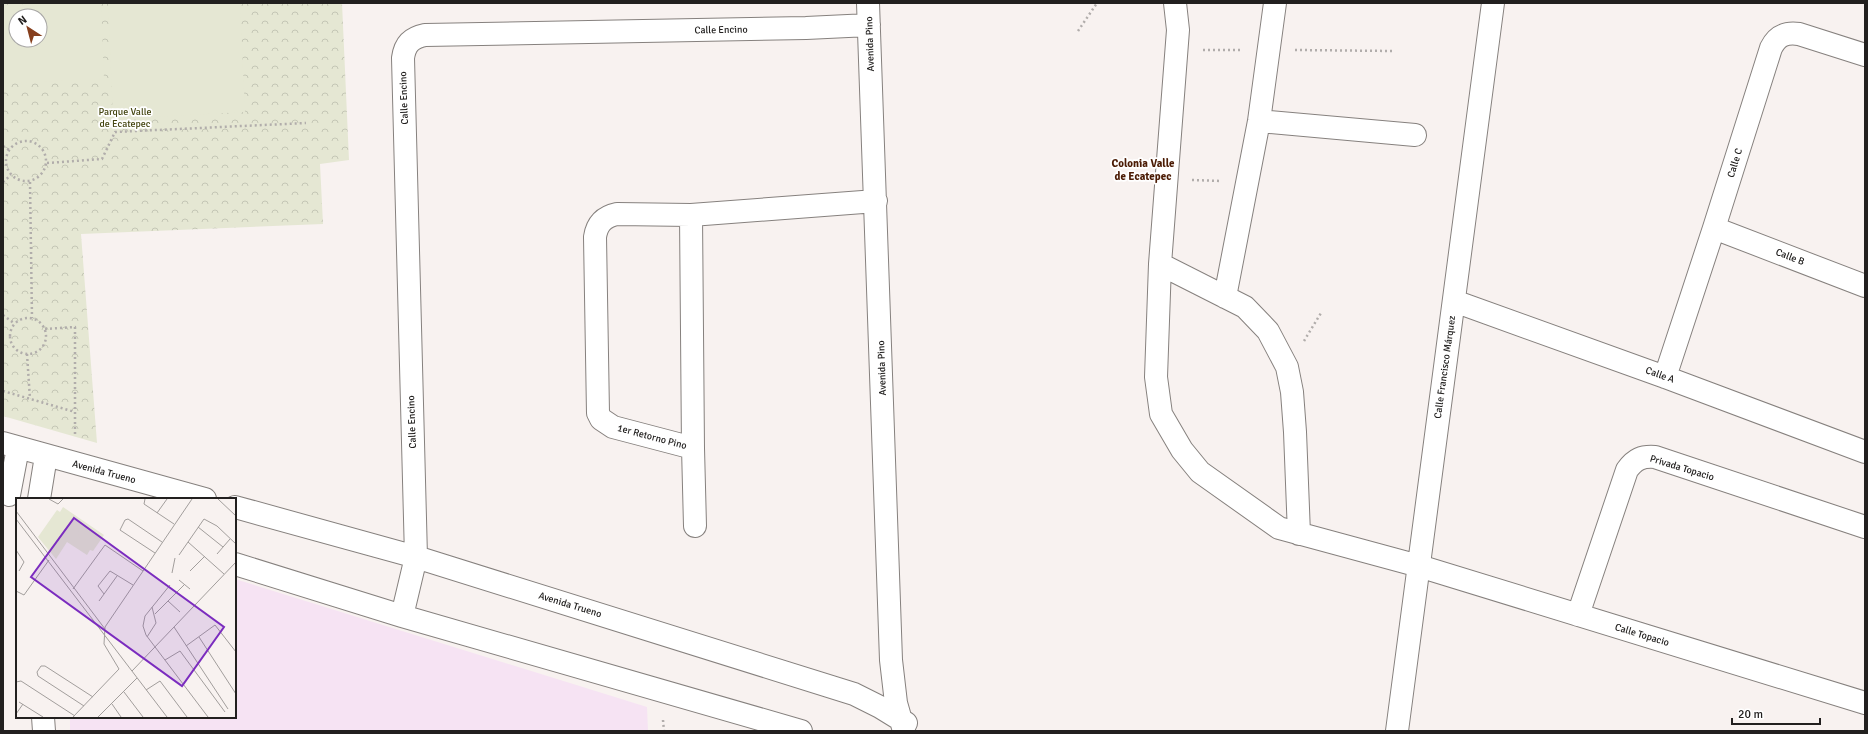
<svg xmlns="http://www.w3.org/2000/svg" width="1868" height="734" font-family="Signika,sans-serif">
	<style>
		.education { fill: #f6e3f3 }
		.forest { fill: url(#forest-crowns); fill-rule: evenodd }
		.pitch { fill: #e5e7d3; fill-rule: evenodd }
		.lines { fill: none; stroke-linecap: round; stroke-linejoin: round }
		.minor-casing { stroke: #86817e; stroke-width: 24 }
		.path { stroke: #b1adab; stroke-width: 2.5; stroke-dasharray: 2 3; stroke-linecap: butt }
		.minor { stroke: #fff; stroke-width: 22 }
		.labels { text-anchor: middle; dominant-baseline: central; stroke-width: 3.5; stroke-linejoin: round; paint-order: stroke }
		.street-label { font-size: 10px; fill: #22201f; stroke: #fff }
		.park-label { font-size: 10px; fill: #444510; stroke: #fff }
		.neighbourhood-label { font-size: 11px; font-weight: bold; fill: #4b1b04; stroke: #fff }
		.inset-road { fill: none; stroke: #a29e9c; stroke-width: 1 }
		.view { fill: #7b2cbf; fill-opacity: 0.15; stroke: #7b2cbf; stroke-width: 2 }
		.inset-edge { fill: none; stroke: #22201f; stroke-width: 2 }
	</style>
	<defs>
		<pattern id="forest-crowns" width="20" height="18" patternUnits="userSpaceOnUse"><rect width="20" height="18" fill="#e5e7d3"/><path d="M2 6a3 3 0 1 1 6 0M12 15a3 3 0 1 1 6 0" fill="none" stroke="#c4c6b5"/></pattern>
	</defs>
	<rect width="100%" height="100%" fill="#f8f2f0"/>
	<path class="education" d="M 235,579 L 647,707 L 648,731 L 70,731 L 70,717 L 235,717 Z"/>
	<path class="forest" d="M 3,3 L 342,3 L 349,160 L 320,164 L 323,224 L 81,234 L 97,443 L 3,416 ZM 16,16 L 40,16 L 40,40 L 16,40 Z"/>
	<path class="pitch" d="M 52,3 L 101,3 L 104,79 L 3,83 L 3,5 ZM 16,16 L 40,16 L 40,40 L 16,40 Z
		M 108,3 L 240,3 L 245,112 L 113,119 Z"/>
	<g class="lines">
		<defs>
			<path id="minor" d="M 868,3 L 891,660 L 896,703 L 904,731
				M 1175,3 L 1178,30 L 1160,264 L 1156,377 L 1161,414 L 1182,450 L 1200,472 L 1279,528 L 1419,566 L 1865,703
				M 1259,121 L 1415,135
				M 691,215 L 693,448 L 695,526
				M 1714,228 L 1865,286
				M 1160,264 L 1245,307 L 1268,331 L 1287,367 L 1292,392 L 1295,432 L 1299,534
				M 1225,297 L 1259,121 L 1275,3
				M 1454,301 L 1665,377 L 1865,452
				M 1665,377 L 1714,228 L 1771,48 C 1777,36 1785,32 1799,34 L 1865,55
				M 3,443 L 205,499
				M 693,448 L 613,427 L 601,419 L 598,413 L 595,237 C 597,224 603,217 617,214 L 691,215 L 876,201
				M 9,495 L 18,448
				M 39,499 L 46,456
				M 235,507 L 416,557 L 854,694 L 880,707 L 906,723
				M 235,564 L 402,616 L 801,731
				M 1578,615 L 1627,470 C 1635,459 1642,456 1655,457 L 1865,527
				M 402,616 L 416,557 L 403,58 C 405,44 411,38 425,35 L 806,28 L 869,25
				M 43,717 L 44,731
				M 1397,731 L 1493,3"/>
		</defs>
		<use href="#minor" class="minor-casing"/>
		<path class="path" d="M 1078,31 L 1097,3
			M 1203,50 L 1242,50
			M 1295,50 L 1394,51
			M6 161a20 20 0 1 1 40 0a20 20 0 1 1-40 0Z
			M 3,146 L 9,150
			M 47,163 L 102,159 L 115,132 L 306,123
			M 1192,180 L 1221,181
			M 3,182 L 11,175
			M 30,182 L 32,318
			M 3,315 L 15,324
			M10 336a18 18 0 1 1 36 0a18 18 0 1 1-36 0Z
			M 45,329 L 75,327 L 75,435
			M 1304,341 L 1321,313
			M 27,354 L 30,399
			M 3,391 L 75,412
			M 663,720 L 664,731"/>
		<use href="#minor" class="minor"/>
	</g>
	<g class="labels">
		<g class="street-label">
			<text transform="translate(721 30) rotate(-1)">Calle Encino</text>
			<text transform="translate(870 44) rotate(-92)">Avenida Pino</text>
			<text transform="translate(404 98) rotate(-92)">Calle Encino</text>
			<text transform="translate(1735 163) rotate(-73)">Calle C</text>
			<text transform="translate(1790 257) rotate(21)">Calle B</text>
			<text transform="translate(1445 367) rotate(-82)">Calle Francisco Márquez</text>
			<text transform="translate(882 368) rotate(-92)">Avenida Pino</text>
			<text transform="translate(1660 375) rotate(20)">Calle A</text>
			<text transform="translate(412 422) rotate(-92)">Calle Encino</text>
			<text transform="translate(652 437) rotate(15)">1er Retorno Pino</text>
			<text transform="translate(1682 468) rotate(17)">Privada Topacio</text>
			<text transform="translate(104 472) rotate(15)">Avenida Trueno</text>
			<text transform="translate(570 605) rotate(17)">Avenida Trueno</text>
			<text transform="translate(1642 635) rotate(17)">Calle Topacio</text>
		</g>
		<g class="park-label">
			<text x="125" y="112">Parque Valle<tspan x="125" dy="12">de Ecatepec</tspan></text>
		</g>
		<g class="neighbourhood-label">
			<text x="1143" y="163">Colonia Valle<tspan x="1143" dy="13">de Ecatepec</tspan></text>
		</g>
	</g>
	<g transform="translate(16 498)">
		<rect width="220" height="220" fill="#f8f2f0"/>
		<path d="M 47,9 L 88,37 L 77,53 L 74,52 L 71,57 L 51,44 L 40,61 L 22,39 L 41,12 L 44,14 Z" fill="#e5e7d3"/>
		<path d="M 54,18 L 66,26 L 62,32 L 49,24 ZM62 35a7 7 0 1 1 14 0a7 7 0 1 1-14 0Z" fill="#e5e7d3"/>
		<path class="inset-road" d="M 33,1 L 42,6 L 47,1M 129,1 L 128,6 L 158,26M 202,1 L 220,18M 0,13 L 89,131M 141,15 L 151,1M 0,21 L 151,219M 182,29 L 207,49M 172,44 L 208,76M 0,52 L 8,64 L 3,73M 139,55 L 104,32 L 109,22 L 112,21 L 146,44M 201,56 L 214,41M 163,57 L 188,21 L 201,28 L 220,46M 174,73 L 189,58M 156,75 L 159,60M 163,82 L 174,91M 154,87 L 129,118 L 127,128 L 130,137 L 192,219M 57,91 L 89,47 L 127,73M 0,93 L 8,97 L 33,62M 88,96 L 82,88 L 94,73 L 117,87M 83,103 L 101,78M 152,103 L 164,114M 139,116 L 169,86M 158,129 L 212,211M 131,139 L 140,125 L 136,109M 183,139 L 220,196M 170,148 L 199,127 L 220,154M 149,162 L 164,153 L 209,214M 116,173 L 220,64M 0,184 L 5,183 L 59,218M 130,192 L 144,183 L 171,219M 108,194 L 127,219M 3,204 L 27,219M 96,206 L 105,219M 68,208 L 22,178 L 21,174 L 25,168 L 29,168 L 77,199M 0,216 L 7,206M 57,219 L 103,171 L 88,146 L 89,129 L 176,1M 82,219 L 121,180"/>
		<path class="view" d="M 58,20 L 208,129 L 166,188 L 15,79 Z"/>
		<rect width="220" height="220" class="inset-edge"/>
	</g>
	<rect width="1868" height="734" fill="none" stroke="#22201f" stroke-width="8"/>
	<g transform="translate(28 28) rotate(324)"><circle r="19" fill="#ffffff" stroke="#a7a6a5"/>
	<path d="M0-3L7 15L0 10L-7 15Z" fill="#863f1d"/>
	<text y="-6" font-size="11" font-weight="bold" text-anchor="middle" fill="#22201f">N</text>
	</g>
	<path d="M1732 718v6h88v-6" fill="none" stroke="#22201f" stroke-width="2"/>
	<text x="1738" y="718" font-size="12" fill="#22201f" stroke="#ffffff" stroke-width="3" paint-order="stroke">20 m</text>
</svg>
